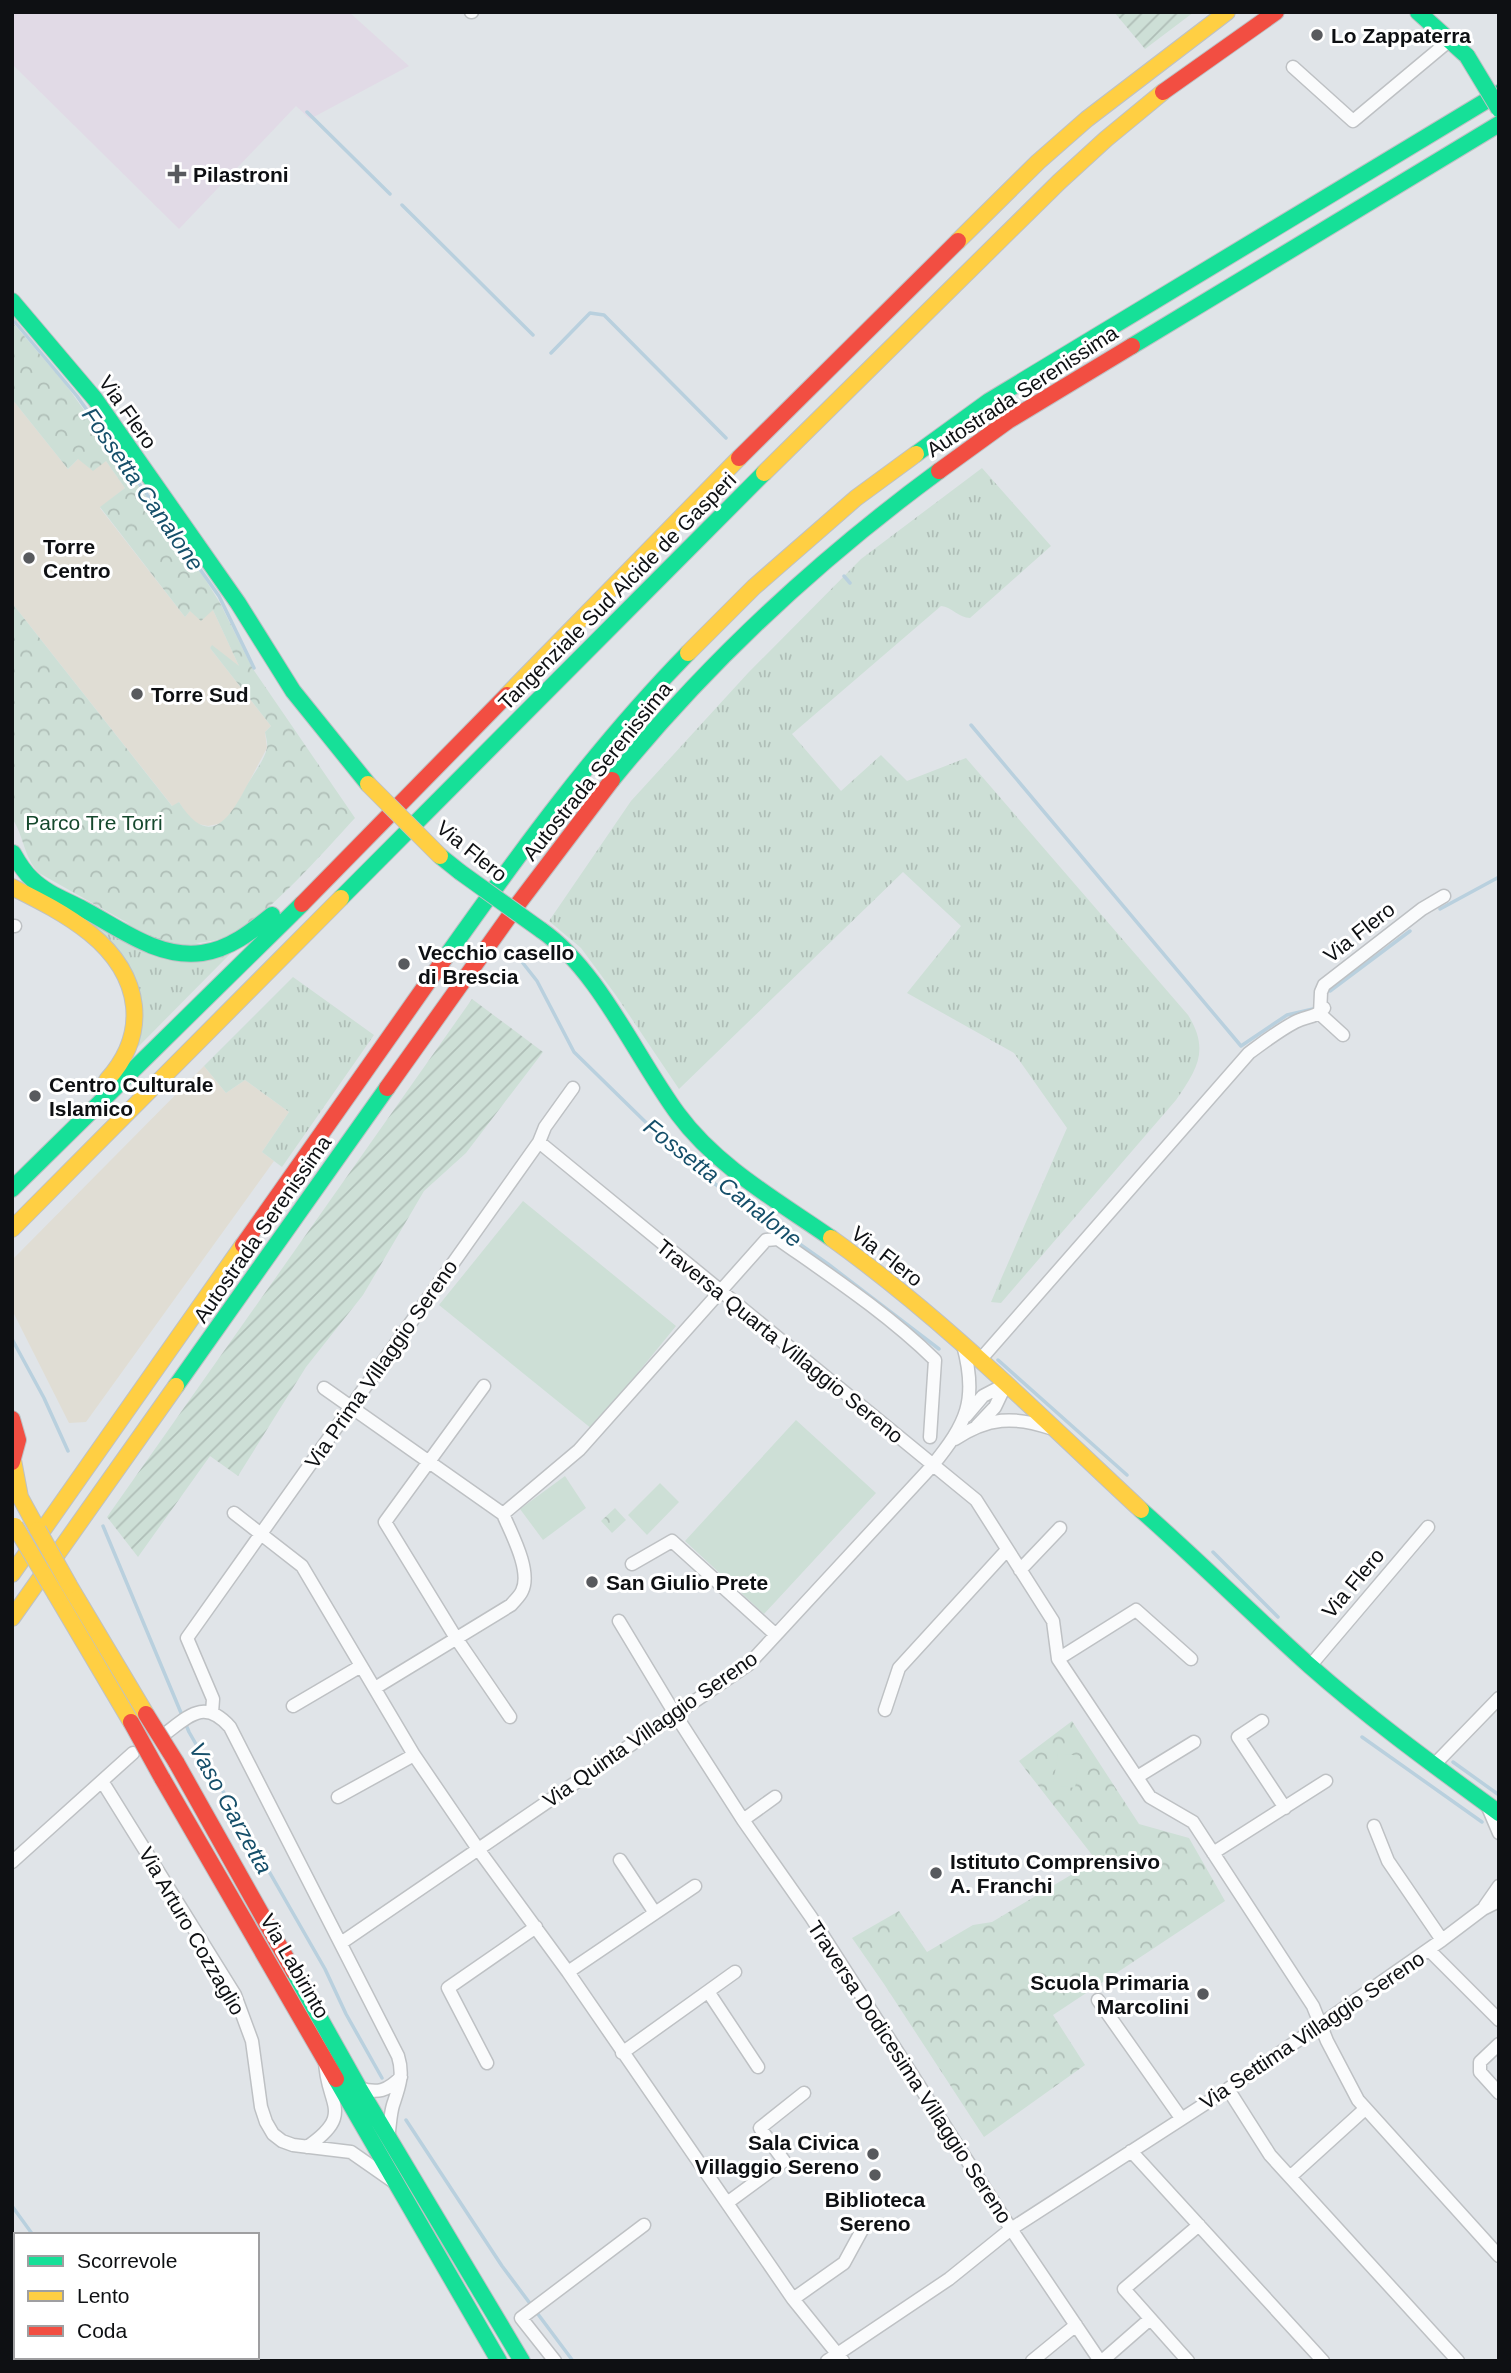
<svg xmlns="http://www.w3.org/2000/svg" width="1511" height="2373" font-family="Arial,sans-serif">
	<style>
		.commercial { fill: #e0ddd4 }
		.medical { fill: #e1dae6 }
		.grass { fill: url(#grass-tufts) }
		.forest { fill: url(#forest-crowns) }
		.garden { fill: url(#garden-furrows) }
		.pitch { fill: #cddfd6 }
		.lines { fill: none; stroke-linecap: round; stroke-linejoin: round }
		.stream { stroke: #b9d0de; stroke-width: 3.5 }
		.street-casing { stroke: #bec1c4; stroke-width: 15 }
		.fast-casing { stroke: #bec1c4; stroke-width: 18 }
		.slow-casing { stroke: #bec1c4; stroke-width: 18 }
		.jam-casing { stroke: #bec1c4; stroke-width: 18 }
		.street { stroke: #fafbfc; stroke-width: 12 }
		.fast { stroke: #16e098; stroke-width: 16 }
		.slow { stroke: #ffcf43; stroke-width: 16 }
		.jam { stroke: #f24e42; stroke-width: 16 }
		.fast-bridge-casing { stroke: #bec1c4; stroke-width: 18; stroke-linecap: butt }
		.slow-bridge-casing { stroke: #bec1c4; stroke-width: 18; stroke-linecap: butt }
		.jam-bridge-casing { stroke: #bec1c4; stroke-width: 18; stroke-linecap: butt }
		.fast-bridge { stroke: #16e098; stroke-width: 16 }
		.slow-bridge { stroke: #ffcf43; stroke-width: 16 }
		.jam-bridge { stroke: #f24e42; stroke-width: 16 }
		.poi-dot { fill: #585a5e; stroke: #fff; stroke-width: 2.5 }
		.labels { text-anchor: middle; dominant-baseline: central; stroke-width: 6; stroke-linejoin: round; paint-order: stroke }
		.poi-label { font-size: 21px; font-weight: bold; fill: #0e1013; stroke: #fff; text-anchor: start }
		.street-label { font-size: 21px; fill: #0e1013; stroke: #fff }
		.park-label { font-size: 21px; fill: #15482d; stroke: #fff }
		.water-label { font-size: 23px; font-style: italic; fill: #164f6a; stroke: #fff }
	</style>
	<defs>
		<pattern id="grass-tufts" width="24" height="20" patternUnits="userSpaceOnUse" patternTransform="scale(1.75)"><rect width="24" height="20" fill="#cddfd6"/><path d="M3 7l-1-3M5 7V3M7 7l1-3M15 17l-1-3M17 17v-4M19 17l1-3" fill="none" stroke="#afbeb7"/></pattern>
		<pattern id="forest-crowns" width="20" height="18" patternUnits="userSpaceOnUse" patternTransform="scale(1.75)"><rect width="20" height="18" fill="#cddfd6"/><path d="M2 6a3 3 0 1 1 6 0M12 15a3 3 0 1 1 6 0" fill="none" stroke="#afbeb7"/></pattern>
		<pattern id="garden-furrows" width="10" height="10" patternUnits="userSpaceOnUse" patternTransform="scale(1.75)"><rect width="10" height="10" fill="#cddfd6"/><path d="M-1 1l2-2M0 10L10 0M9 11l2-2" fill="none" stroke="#afbeb7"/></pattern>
	</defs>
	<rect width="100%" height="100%" fill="#e0e4e8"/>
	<path class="commercial" d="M 12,399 L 68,469 L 78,459 L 106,461 L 125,488 L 100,508 L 185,617 L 190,611 L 213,610 L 240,668 L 212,646 L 210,648 L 271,726 L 265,732 L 267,748 L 232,814 L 223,823 L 208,826 L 198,824 L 189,818 L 179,802 L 173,807 L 12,603 Z
		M 204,1066 L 226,1093 L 245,1080 L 289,1112 L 262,1152 L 274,1161 L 86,1422 L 69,1423 L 12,1310 L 12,1260 Z"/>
	<path class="medical" d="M 12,12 L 349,12 L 409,66 L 310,119 L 296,106 L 179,229 L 12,64 Z"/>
	<path class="grass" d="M 982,468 L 1051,546 L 970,618 C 959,618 952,607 941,606 L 792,734 L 841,791 L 881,755 L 907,781 L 966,758 L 1188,1015 C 1210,1050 1197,1070 1176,1100 L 1001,1303 L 991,1302 L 1067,1128 L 1014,1053 L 907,993 L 961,926 L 903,872 L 679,1089 L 615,994 L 581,948 L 549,921 L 631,801 L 748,673 L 861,559 Z
		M 60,904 L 231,953 L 137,1048 L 140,997 Z
		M 293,977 L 374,1035 L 282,1167 L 262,1152 L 289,1112 L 245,1080 L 226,1093 L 204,1066 Z"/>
	<path class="forest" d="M 12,314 L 18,320 L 14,324 L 66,385 L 205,579 L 220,603 L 253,669 L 355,818 C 327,848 260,926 223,938 C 198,946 173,944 149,935 L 39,873 C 24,858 24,836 12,818 L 12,603 L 172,806 L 179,802 C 208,848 228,822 246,787 C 252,776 264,761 267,748 C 268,744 266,737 265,732 L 271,726 L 210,648 L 212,645 L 239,666 L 213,610 L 201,621 L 190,611 L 185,617 L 100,507 L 125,488 L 106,461 L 93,471 L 78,459 L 68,469 L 12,399 Z
		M 615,1508 L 626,1520 L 612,1533 L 601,1521 Z
		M 1072,1721 L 1139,1824 L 1189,1838 L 1225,1901 L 1053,2015 L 1085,2065 L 984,2137 L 884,1984 L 852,1938 L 899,1911 L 927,1952 L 973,1925 L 992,1922 L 1096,1860 L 1019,1761 Z"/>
	<path class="garden" d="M 1114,12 L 1194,12 L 1145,49 Z
		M 472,999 L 543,1052 L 466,1153 L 424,1191 L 363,1295 L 306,1367 L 238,1476 L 210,1456 L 138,1557 L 107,1517 Z"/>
	<path class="pitch" d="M 523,1201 L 676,1326 L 592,1429 L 439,1305 Z
		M 796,1420 L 876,1493 L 764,1614 L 685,1541 Z
		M 565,1476 L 586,1508 L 543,1540 L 520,1509 Z
		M 660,1483 L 679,1502 L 647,1535 L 628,1515 Z
		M 1058,1753 L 1080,1756 L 1075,1788 L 1053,1785 Z"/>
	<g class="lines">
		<path class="stream" d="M 307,112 L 390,194
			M 402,205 L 533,335
			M 15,322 L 77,396 L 219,596 L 254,668
			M 551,353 L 590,313 L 604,315 L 726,438
			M 844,576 L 850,583
			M 971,725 L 1241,1046 L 1287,1015 L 1313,1009
			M 1440,909 L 1499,877
			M 515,953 L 537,981 L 574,1052 L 670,1146 L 715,1184 L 828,1264 L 939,1349
			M 1330,991 L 1410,931
			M 12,1339 L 44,1398 L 68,1451
			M 998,1360 L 1127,1475
			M 103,1526 L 189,1732 L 325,1969 L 346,2014 L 382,2078
			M 1213,1552 L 1278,1617
			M 1362,1737 L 1482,1822
			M 1453,1762 L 1499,1795
			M 406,2120 L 502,2266 L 573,2361
			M 12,2206 L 33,2235
			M 110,2357 L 112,2361"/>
		<defs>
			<path id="street" d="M 471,12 L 472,12
				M 1293,67 L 1353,121 L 1450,40
				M 12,926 L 15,926
				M 1320,1014 L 1321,992 L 1324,985 L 1422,909 L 1444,896
				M 1320,1014 L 1343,1035
				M 539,1142 L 976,1500 L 1053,1621 L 1058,1659 L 1150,1797 L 1193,1822 L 1313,2006 L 1327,2041 L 1358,2100 L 1499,2256
				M 980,1360 L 1249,1053 C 1264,1042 1278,1031 1295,1022 C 1306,1016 1316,1018 1324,1008
				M 484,1386 L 385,1522 L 456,1638 L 510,1717
				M 324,1388 L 503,1514
				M 966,1416 L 983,1396 L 1006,1384
				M 977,1426 L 995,1407 L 1006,1384
				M 955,1439 C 988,1417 1014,1416 1050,1428
				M 234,1513 L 302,1566 L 414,1755 L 478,1849 L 568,1972 L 793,2299 L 843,2361
				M 632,1564 L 672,1541 L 776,1635
				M 1020,1570 L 1060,1528
				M 619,1621 L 675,1714 L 743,1820 L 811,1917 L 1011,2229 L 1100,2361
				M 1058,1659 L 1136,1610 L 1191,1659
				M 1310,1666 L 1428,1527
				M 375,1688 L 511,1605 C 515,1600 520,1596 522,1591 C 532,1571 511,1533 503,1514 L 579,1450 L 766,1240 L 778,1239 C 832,1277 888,1314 935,1360 L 930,1437
				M 293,1706 L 361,1666
				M 885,1710 L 899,1668 L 1006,1551
				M 212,1713 L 213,1699 L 187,1638 L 539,1142 L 545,1127 L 573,1088
				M 1262,1721 L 1238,1737 L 1285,1808
				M 166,1733 C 190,1715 205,1699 230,1727 L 398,2056 C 404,2075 399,2087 393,2105 C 390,2115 390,2127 388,2138
				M 1433,1766 L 1499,1698
				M 1137,1777 L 1194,1742
				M 102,1781 L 235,1995 L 252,2041 L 261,2107 L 266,2122 L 273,2134 L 282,2141 L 293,2145 L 351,2152 L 394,2182
				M 338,1797 L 414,1755
				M 1487,1805 L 1499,1833
				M 743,1820 L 775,1797
				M 1374,1826 L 1388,1861 L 1442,1940
				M 1213,1853 L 1326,1781
				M 620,1860 L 655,1913
				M 12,1862 L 133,1753
				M 1485,1906 L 1499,1886
				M 341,1943 L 749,1664 L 932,1466 C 967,1423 978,1400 963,1345
				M 1429,1950 L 1499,2020
				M 568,1972 L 695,1886
				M 709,1993 L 758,2067
				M 1098,2000 L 1181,2118
				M 1499,2044 L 1480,2062 L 1480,2072 L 1499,2093
				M 622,2053 L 735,1972
				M 487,2063 L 448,1988 L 536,1927
				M 359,2088 C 378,2094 387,2091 401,2077
				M 1228,2089 L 1270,2155 L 1458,2361
				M 307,2147 C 356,2113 326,2105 325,2060
				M 1131,2151 L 1323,2361
				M 1290,2177 L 1365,2109
				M 727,2203 L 784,2161 L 760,2128 L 804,2093
				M 793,2299 L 844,2263 L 862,2230
				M 555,2361 L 521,2318 L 644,2225
				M 827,2361 L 949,2279 L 1011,2229 L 1228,2089 L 1442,1940 L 1483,1909 L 1499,1901
				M 1032,2361 L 1076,2325
				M 1102,2361 L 1150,2319
				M 1188,2361 L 1124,2289 L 1199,2225"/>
			<path id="fast" d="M 1418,12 L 1467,56
				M 12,301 L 95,399 L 238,603 L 293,691 L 368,784
				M 1132,346 L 1499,124
				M 916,454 L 989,401 L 1499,93
				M 612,780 C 707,663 818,560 939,471
				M 13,853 C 18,862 24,872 32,879 C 46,893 66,900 83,909 C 119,928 158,959 202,953 C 230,949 251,932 272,915
				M 440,856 L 460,872
				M 341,898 L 764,473
				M 541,930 C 598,969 636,1057 678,1114 C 717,1167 778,1201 831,1238
				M 445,958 C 520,852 597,746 688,653
				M 12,1189 L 302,904
				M 176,1386 L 387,1088
				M 1141,1510 C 1199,1561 1253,1615 1310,1666 C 1370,1719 1435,1766 1499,1813
				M 294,1972 L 359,2088 L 522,2361
				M 336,2079 L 499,2361"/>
			<path id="slow" d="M 958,241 L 1038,162 L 1087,119 L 1227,12
				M 764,473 L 1059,182 L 1106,139 L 1163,92
				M 688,653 L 754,587 L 856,498 L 916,454
				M 507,695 L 739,458
				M 12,887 C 62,912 127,944 134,1006 C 137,1035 126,1059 107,1080
				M 12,1229 L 341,898
				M 831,1238 C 943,1318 1041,1417 1141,1510
				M 13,1460 L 20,1497 L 38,1530
				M 12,1574 L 243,1245
				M 69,1585 L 146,1714
				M 56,1595 L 131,1722
				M 12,1618 L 176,1386"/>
			<path id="jam" d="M 1163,92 L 1276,12
				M 739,458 L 958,241
				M 939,471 L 1008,421 L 1132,346
				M 302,904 L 507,695
				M 387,1088 L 518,904 L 612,780
				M 243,1245 L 445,958
				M 12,1419 L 18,1440 L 12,1462
				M 176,1762 L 294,1972
				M 162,1778 L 336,2079"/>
		</defs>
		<use href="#street" class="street-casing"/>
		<use href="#fast" class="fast-casing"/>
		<use href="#slow" class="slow-casing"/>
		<use href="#jam" class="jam-casing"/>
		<use href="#street" class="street"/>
		<use href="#fast" class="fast"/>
		<use href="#slow" class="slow"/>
		<use href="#jam" class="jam"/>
		<defs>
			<path id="fast-bridge" d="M 1467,56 L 1499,109
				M 460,872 L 541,930"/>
			<path id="slow-bridge" d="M 368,784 L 440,856
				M 15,1526 L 56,1595
				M 38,1530 L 69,1585"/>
			<path id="jam-bridge" d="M 146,1714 L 176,1762
				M 131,1722 L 162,1778"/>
		</defs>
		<use href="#fast-bridge" class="fast-bridge-casing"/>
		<use href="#slow-bridge" class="slow-bridge-casing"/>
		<use href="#jam-bridge" class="jam-bridge-casing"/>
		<use href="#fast-bridge" class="fast-bridge"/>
		<use href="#slow-bridge" class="slow-bridge"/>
		<use href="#jam-bridge" class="jam-bridge"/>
	</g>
	<g class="poi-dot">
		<circle cx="1317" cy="35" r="7"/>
		<path d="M173.5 163.5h7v7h7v7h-7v7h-7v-7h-7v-7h7z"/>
		<circle cx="29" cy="558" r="7"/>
		<circle cx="137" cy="694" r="7"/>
		<circle cx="404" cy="964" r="7"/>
		<circle cx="35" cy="1096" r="7"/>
		<circle cx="592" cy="1582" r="7"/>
		<circle cx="936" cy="1873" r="7"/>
		<circle cx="1203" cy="1994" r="7"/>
		<circle cx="873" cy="2154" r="7"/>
		<circle cx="875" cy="2175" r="7"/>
	</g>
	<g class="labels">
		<g class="poi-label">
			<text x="1331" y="35">Lo Zappaterra</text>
			<text x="193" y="174">Pilastroni</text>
			<text x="43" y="546">Torre<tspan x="43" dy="24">Centro</tspan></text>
			<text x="151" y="694">Torre Sud</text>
			<text x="418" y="952">Vecchio casello<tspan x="418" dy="24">di Brescia</tspan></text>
			<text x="49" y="1084">Centro Culturale<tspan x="49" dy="24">Islamico</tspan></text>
			<text x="606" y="1582">San Giulio Prete</text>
			<text x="950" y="1861">Istituto Comprensivo<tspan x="950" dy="24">A. Franchi</tspan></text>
			<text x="1189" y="1982" text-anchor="end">Scuola Primaria<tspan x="1189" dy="24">Marcolini</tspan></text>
			<text x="859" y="2142" text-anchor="end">Sala Civica<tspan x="859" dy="24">Villaggio Sereno</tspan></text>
			<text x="875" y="2199" text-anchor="middle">Biblioteca<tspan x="875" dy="24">Sereno</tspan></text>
		</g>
		<g class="street-label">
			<text transform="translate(1022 391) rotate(-33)">Autostrada Serenissima</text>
			<text transform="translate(128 412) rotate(55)">Via Flero</text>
			<text transform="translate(617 591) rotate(-45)">Tangenziale Sud Alcide de Gasperi</text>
			<text transform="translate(597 771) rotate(-51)">Autostrada Serenissima</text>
			<text transform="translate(472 851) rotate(39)">Via Flero</text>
			<text transform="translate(1359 932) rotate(-38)">Via Flero</text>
			<text transform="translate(262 1229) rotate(-55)">Autostrada Serenissima</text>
			<text transform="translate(887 1256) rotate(38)">Via Flero</text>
			<text transform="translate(780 1341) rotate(39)">Traversa Quarta Villaggio Sereno</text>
			<text transform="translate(381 1364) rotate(-55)">Via Prima Villaggio Sereno</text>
			<text transform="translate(1353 1583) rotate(-50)">Via Flero</text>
			<text transform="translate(650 1729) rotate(-35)">Via Quinta Villaggio Sereno</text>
			<text transform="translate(192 1931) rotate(60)">Via Arturo Cozzaglio</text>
			<text transform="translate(295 1966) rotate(60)">Via Labirinto</text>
			<text transform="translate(1312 2030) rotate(-34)">Via Settima Villaggio Sereno</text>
			<text transform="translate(910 2072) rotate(57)">Traversa Dodicesima Villaggio Sereno</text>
		</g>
		<g class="park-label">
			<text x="94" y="822">Parco Tre Torri</text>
		</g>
		<g class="water-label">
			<text transform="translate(143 489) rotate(55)">Fossetta Canalone</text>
			<text transform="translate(723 1183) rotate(38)">Fossetta Canalone</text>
			<text transform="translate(231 1808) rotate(61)">Vaso Garzetta</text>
		</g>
	</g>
	<rect width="1511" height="2373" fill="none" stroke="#0e1013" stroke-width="28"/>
	<rect x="14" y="2233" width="245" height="126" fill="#ffffff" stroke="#9f9fa1" stroke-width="2"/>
	<rect x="28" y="2256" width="35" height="10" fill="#16e098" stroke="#9f9fa1" stroke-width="2"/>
	<text x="77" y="2268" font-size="21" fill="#0e1013">Scorrevole</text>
	<rect x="28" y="2291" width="35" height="10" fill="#ffcf43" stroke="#9f9fa1" stroke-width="2"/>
	<text x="77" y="2303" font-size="21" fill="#0e1013">Lento</text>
	<rect x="28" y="2326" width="35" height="10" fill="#f24e42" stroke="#9f9fa1" stroke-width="2"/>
	<text x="77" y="2338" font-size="21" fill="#0e1013">Coda</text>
</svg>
